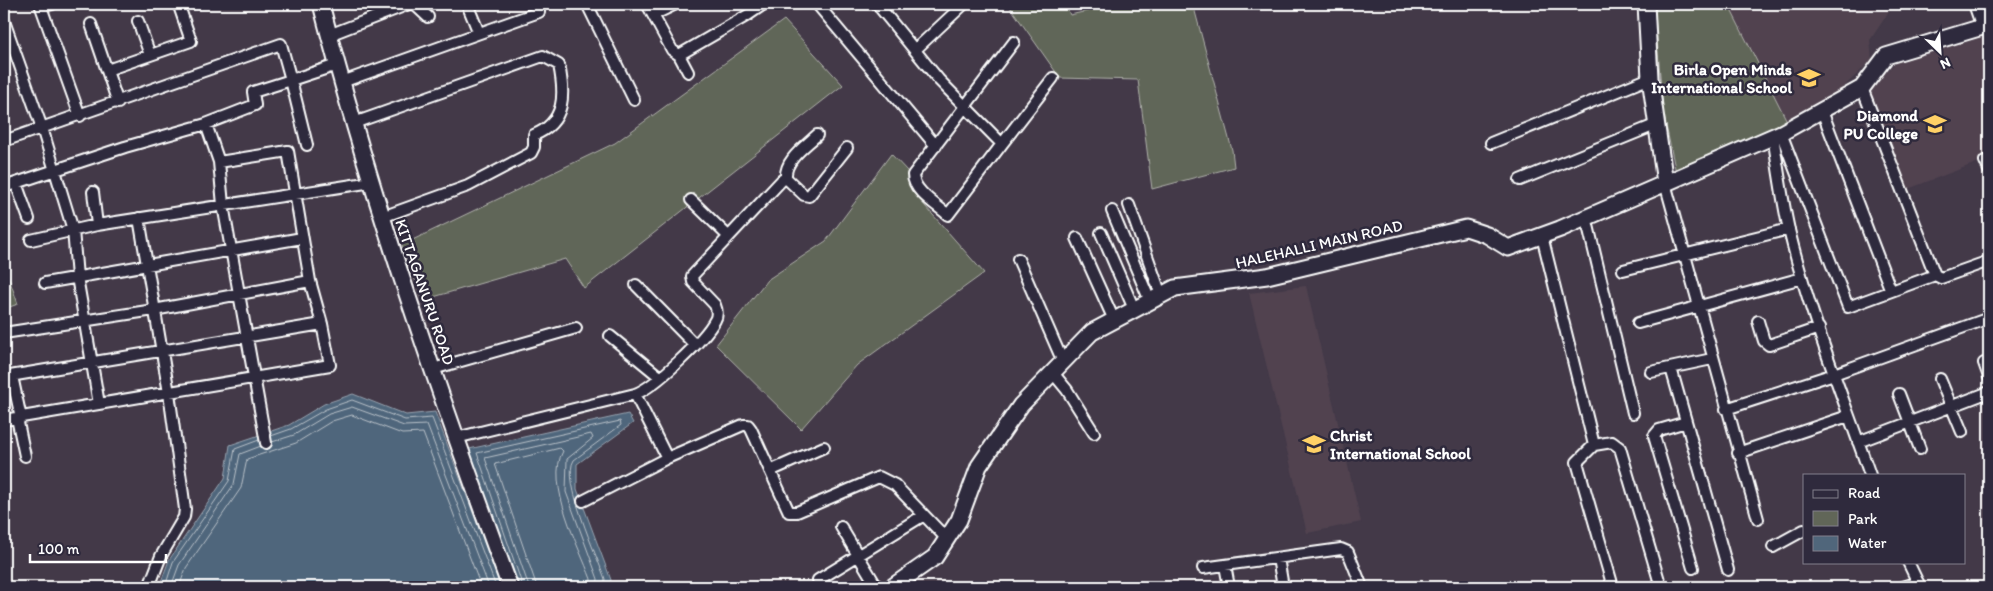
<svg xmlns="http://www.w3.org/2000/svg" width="1993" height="591" font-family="Itim,sans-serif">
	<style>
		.built { fill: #514350 }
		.green { fill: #616658; stroke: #b0b2ac }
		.water { fill: #50667b; stroke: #96a3b0 }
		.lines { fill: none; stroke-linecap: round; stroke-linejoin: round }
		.shore { stroke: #b9c2ca; stroke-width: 1 }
		.street-casing { stroke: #fff; stroke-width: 14 }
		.secondary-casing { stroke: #fff; stroke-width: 19 }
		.street { stroke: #2f2a3d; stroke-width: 10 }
		.secondary { stroke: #2f2a3d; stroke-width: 15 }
		.labels { text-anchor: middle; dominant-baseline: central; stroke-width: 5; stroke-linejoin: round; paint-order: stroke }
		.poi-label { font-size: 16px; font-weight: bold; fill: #fff; stroke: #2f2a3d; text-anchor: end }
		.street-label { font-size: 16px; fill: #fff; stroke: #2f2a3d }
	</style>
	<rect width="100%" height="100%" fill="#433948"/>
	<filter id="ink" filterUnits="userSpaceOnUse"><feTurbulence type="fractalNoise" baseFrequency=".02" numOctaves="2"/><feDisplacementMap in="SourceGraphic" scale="10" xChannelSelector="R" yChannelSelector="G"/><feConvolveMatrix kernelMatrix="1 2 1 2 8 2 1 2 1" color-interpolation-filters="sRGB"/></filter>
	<g filter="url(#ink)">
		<path class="built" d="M 1728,4 L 1894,4 L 1870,40 L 1872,60 L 1833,97 L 1788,123 Z
			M 1989,35 L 1989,158 L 1905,190 L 1867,91 L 1895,63 Z
			M 1306,286 L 1361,522 L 1307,533 L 1249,293 Z"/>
		<path class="green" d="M 1008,4 L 1065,4 L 1070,15 L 1118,4 L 1193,4 L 1232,150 L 1234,167 L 1152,189 L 1138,80 L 1060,78 Z
			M 1654,4 L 1728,4 L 1788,123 L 1676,173 L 1663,111 Z
			M 784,20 L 843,85 L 584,288 L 565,259 L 423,300 L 402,245 L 615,143 Z
			M 891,154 L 909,173 L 911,190 L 984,273 L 857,365 L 801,429 L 716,345 L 767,280 L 826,241 Z
			M 4,264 L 18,304 L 4,309 Z"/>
		<path class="water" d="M 353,394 L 406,415 L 435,412 L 501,587 L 159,587 L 169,560 L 225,478 L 230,445 L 289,425 L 324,404 Z
			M 628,414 L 633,423 L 577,464 L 577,489 L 611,580 L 608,587 L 518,587 L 469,449 Z"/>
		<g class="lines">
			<path class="shore" d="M 271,436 L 291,429 L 326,409 L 352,400 L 405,420 L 432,418 L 496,587
				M 272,442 L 294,435 L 329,414 L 352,407 L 404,426 L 427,425 L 489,587
				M 165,587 L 173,562 L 229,481 L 235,449 L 259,440
				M 171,587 L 179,565 L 234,484 L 240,454 L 261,446
				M 179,587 L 186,568 L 241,488 L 247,459 L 296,443 L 332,421 L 352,415 L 402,434 L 423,433 L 481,587
				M 523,587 L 477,453 L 620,421 L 621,425 L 574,460 C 561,479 597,556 605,579 L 604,587
				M 529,587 L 485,458 L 591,434 L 593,438 L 567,459 L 566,492 L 598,579 L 597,587
				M 537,587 L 495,464 L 560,448 L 563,451 C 545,483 579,547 591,579 L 590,587"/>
			<defs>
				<path id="street" d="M 40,4 L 80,116
					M 414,4 L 428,17
					M 467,4 L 479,33
					M 587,4 L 634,100
					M 647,4 L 672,50 L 679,55 L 748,15 L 764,4
					M 817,4 L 936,146
					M 877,4 L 939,80 L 1002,144 L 948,215 C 937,205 913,191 913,175 L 1014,42
					M 1974,4 L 1982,27
					M 41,6 L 52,4
					M 653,15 L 676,4
					M 4,21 L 42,128 L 73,230 L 77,277 L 99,404
					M 138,21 L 150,55
					M 91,24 L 118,103
					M 329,35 L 409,4
					M 916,49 L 964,4
					M 679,55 L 688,72
					M 107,70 L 191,41 L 179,6
					M 342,82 L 539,12
					M 1822,111 L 1891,291
					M 354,123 L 543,56 L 559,65 C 565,94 566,122 534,135 L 534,147 L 531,153 L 468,186 L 382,217
					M 1781,133 L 1848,307 L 1935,275 L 1862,88
					M 1773,136 C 1778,167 1782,199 1789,230 C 1809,313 1842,394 1870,475
					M 4,141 L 281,44 L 291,80 L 337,65
					M 1491,143 L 1650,78
					M 1002,144 L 1053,78
					M 1985,161 L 1989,170
					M 219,162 L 288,151 L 310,281 L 322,324 L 330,365
					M 786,178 C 784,160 806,146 817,135
					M 1520,180 L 1655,125
					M 16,183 L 29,219
					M 1665,183 L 1758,519
					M 4,187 L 125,147 L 206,124
					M 93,192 L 97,225
					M 691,200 L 728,236
					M 1129,205 L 1161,295
					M 1112,211 L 1150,301
					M 1586,217 L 1633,413
					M 139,218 L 169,393 L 185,509 L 184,517 L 161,556 L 149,587
					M 1101,233 L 1134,309
					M 1542,236 L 1594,445
					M 1077,238 L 1114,320
					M 31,240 L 97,225 L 372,182
					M 1018,259 L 1063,362
					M 1623,270 L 1789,229
					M 1935,275 L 1941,278 L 1989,261
					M 45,283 L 302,238
					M 636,285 L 694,344
					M 1758,321 L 1764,341 L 1769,345 L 1819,328
					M 1638,323 L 1802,278
					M 4,333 L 154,310 L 310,281
					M 610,336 L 660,377
					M 1984,363 L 1989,377
					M 1671,368 L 1728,570
					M 433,369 L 576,328
					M 1651,372 L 1712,359
					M 1053,373 L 1067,390 L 1094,433
					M 12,376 L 21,418
					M 4,377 L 322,324
					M 1940,379 L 1962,432
					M 635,394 C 655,387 705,339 715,320 C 718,315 717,310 715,305 L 693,282 L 692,276 L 782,180 L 786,178 L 804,195 L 809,196 L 847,148
					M 1899,394 L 1920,449
					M 1726,409 L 1834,374 L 1989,318
					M 17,418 L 25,456
					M 4,420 L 330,365
					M 1686,422 L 1659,430 L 1654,436 L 1693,568
					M 456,438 L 635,394 L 667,458
					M 1858,442 L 1989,392
					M 266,443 L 223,205 L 219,162 L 206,124 L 255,105 L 253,92 L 291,80 L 307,145
					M 1738,453 L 1848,416
					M 770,471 L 824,447
					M 583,501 L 667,458 L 743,425 L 748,425 L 751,429 L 789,512 L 797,512 L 879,477 L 895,485 L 947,539
					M 841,527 L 877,587
					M 1773,547 L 1804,530
					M 1278,558 L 1283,587
					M 1908,562 L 1920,587
					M 1225,565 L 1229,587
					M 1203,568 L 1341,549 L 1348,552 L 1362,587
					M 818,580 L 924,515
					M 1613,587 L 1577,462 L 1594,445 L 1612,442 L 1620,448 L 1661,587
					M 1902,587 L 1918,582"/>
				<path id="secondary" d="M 321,4 C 372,202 440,396 510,587
					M 1646,4 L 1650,78 L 1665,183
					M 892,587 L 935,557 L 959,520 L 979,466 L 1021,405 L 1092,332 L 1175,288 L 1267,276 L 1466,228 L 1487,235 L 1508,248 L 1560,229 L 1781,133 L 1862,88 L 1886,56 L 1989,25"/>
			</defs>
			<use href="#street" class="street-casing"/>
			<use href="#secondary" class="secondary-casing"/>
			<use href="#street" class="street"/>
			<use href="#secondary" class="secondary"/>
		</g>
	</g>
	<defs>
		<symbol id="school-bare" viewBox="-9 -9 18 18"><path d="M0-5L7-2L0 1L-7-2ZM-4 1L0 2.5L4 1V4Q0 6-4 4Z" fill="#ffd166" stroke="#2f2a3d" stroke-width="2.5" paint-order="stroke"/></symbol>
		<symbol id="university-bare" viewBox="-9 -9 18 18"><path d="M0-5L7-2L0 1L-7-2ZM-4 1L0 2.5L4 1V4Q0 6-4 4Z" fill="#ffd166" stroke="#2f2a3d" stroke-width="2.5" paint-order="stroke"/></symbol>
	</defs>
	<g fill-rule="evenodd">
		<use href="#school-bare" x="1793" y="62" width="32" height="32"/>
		<use href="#university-bare" x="1919" y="108" width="32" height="32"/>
		<use href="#school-bare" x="1298" y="428" width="32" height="32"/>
	</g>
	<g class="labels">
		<g class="poi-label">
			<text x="1792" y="69">Birla Open Minds<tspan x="1792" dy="18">International School</tspan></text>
			<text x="1918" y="115">Diamond<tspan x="1918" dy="18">PU College</tspan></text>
			<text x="1330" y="435" text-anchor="start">Christ<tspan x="1330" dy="18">International School</tspan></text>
		</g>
		<g class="street-label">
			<text transform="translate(1319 244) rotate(-13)">HALEHALLI MAIN ROAD</text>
			<text transform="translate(425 292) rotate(71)">KITTAGANURU ROAD</text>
		</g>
	</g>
	<rect width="1993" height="591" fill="none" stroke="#2f2a3d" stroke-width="20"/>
	<rect x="10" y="10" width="1973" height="571" fill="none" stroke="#fff" stroke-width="2" filter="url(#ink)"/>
	<rect x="1803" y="474" width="162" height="90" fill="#2f2a3d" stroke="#827f8b"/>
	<rect x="1813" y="490" width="25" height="8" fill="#2f2a3d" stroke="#827f8b"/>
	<text x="1848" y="498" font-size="15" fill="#ffffff">Road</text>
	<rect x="1813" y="511" width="25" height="15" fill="#616658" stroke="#827f8b"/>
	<text x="1848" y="524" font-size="15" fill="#ffffff">Park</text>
	<rect x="1813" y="536" width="25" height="15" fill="#50667b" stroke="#827f8b"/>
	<text x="1848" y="548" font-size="15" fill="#ffffff">Water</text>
	<g transform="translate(1940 52) rotate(155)" stroke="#2f2a3d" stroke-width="4" paint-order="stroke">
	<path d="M0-4L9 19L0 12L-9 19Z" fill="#ffffff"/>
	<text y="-8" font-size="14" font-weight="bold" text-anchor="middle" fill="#ffffff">N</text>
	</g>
	<path d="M30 554v8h136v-8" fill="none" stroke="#ffffff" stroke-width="2.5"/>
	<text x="38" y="554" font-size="15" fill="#ffffff" stroke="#2f2a3d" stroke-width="4" paint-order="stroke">100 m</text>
</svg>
